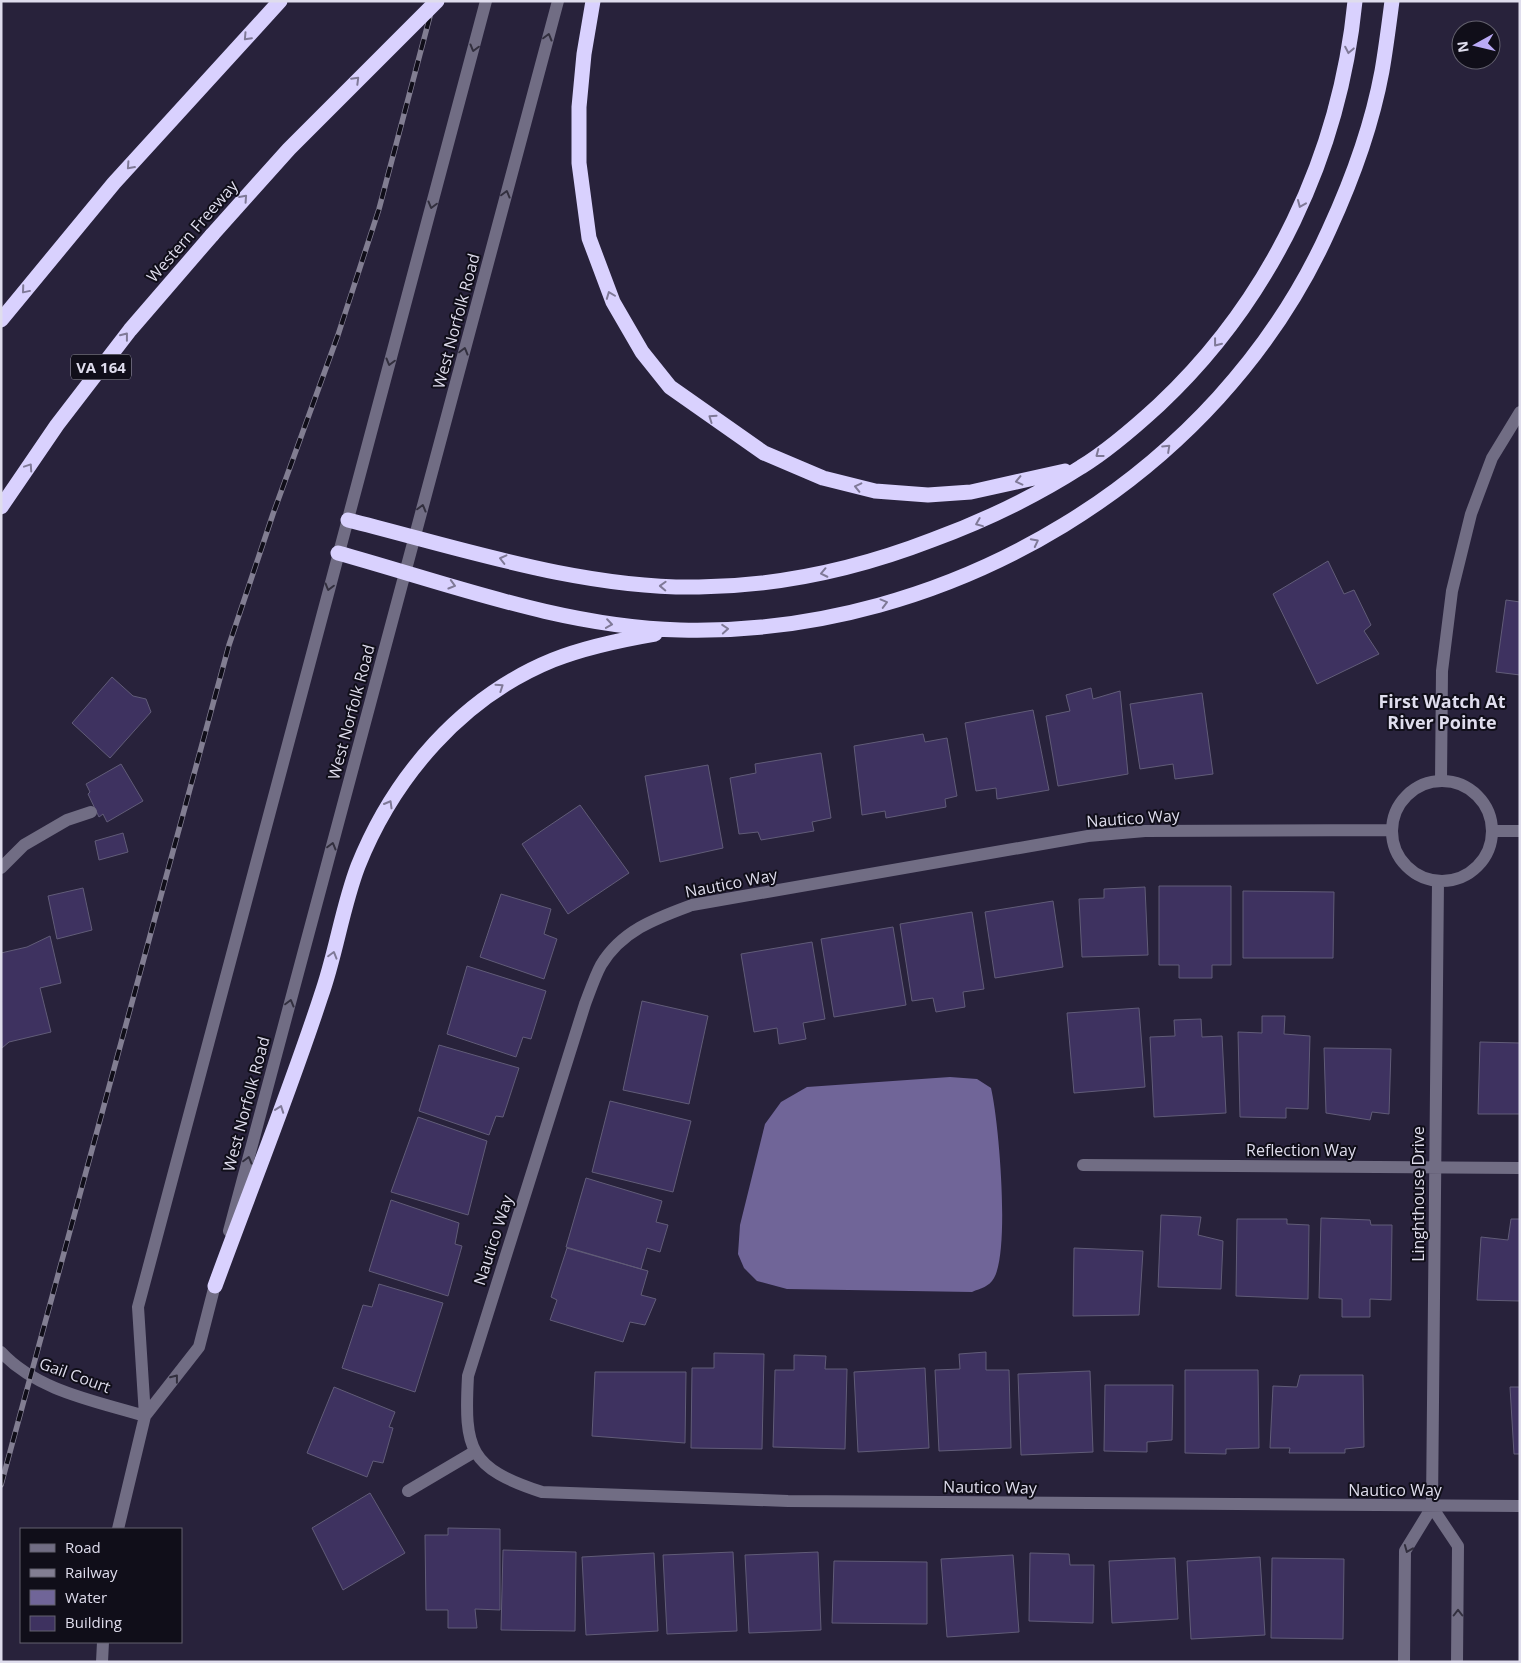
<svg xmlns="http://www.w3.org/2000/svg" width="1521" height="1663" font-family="'Open Sans',sans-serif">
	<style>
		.water { fill: #706598 }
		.building { fill: #3e3260; stroke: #615c78 }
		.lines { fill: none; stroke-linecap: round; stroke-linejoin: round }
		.minor { stroke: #716d84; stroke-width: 12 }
		.highway { stroke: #d9d1fe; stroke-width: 15 }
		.rail-casing { stroke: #827e92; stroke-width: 5.5 }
		.rail { stroke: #100e19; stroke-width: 4; stroke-dasharray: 11; stroke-linecap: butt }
		.highway-bridge { stroke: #d9d1fe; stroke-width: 15 }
		.oneway { stroke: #7f7997 }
		.oneway2 { stroke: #322f3e }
		.labels { text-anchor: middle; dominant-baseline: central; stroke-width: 4; stroke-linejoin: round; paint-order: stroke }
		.shield { fill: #100e19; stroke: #a19fad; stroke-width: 1 }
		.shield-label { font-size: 15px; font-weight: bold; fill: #dfdded }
		.street-label { font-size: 16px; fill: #dfdded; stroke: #100e19 }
		.neighbourhood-label { font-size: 18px; font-weight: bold; fill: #dfdded; stroke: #100e19 }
	</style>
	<rect width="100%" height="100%" fill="#28223b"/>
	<path class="water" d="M 950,1077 L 977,1079 L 991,1088 C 999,1122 1010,1250 994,1278 C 989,1287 981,1288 972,1292 L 787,1289 L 757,1281 L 744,1268 L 738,1254 L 740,1225 L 765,1124 L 781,1102 L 807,1087 Z"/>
	<path class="building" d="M 1328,561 L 1344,594 L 1354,590 L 1371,625 L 1364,631 L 1379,654 L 1317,684 L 1273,594 Z
		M 1506,600 L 1520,602 L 1520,675 L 1496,672 Z
		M 112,677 L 133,696 L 146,699 L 151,712 L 110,758 L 72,723 Z
		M 1091,688 L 1093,699 L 1120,691 L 1128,774 L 1058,786 L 1046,716 L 1070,711 L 1066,695 Z
		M 1202,693 L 1213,774 L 1175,779 L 1173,764 L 1140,769 L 1130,704 Z
		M 1033,710 L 1049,790 L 997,799 L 996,788 L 976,791 L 965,723 Z
		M 923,734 L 925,742 L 947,738 L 957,796 L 945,799 L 946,807 L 886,818 L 885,811 L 862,815 L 854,746 Z
		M 821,753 L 831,818 L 812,822 L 814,831 L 761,840 L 758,832 L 739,834 L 730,778 L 756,773 L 755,764 Z
		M 121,764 L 143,801 L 107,822 L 103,814 L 99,817 L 88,794 L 90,792 L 86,784 Z
		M 708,765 L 723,848 L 660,862 L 645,776 Z
		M 580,805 L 629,873 L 568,914 L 522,844 Z
		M 123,833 L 128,852 L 99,860 L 95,841 Z
		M 1159,886 L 1231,886 L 1231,965 L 1212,965 L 1212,978 L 1179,978 L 1179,965 L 1159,965 Z
		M 1145,887 L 1148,955 L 1082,957 L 1079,899 L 1104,898 L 1104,889 Z
		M 83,888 L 92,930 L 57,939 L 48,896 Z
		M 1243,891 L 1334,892 L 1333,958 L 1243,958 Z
		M 501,894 L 551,909 L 544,934 L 557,939 L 544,979 L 480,957 Z
		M 1053,901 L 1063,967 L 995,978 L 985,912 Z
		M 972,912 L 984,989 L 963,992 L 965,1007 L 936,1012 L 933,998 L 912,1001 L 900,924 Z
		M 893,927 L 906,1005 L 834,1017 L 821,939 Z
		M 50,936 L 61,983 L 40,988 L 51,1032 L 9,1042 L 2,1048 L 1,953 L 27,947 Z
		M 812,942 L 825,1019 L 803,1023 L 806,1039 L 779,1044 L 777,1028 L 754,1032 L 741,954 Z
		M 467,966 L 546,991 L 531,1039 L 523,1037 L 516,1057 L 447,1034 Z
		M 642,1001 L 708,1016 L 689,1104 L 623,1090 Z
		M 1139,1008 L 1145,1087 L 1074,1093 L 1067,1013 Z
		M 1262,1016 L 1285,1016 L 1284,1034 L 1310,1036 L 1308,1109 L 1286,1108 L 1286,1118 L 1240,1117 L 1238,1032 L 1262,1033 Z
		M 1201,1019 L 1202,1037 L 1222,1036 L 1226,1113 L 1154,1117 L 1150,1037 L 1175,1036 L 1174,1020 Z
		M 1480,1042 L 1520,1043 L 1520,1114 L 1478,1114 Z
		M 439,1045 L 519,1068 L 503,1117 L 496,1116 L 489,1135 L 419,1111 Z
		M 1324,1048 L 1391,1049 L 1389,1114 L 1372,1112 L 1370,1120 L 1326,1113 Z
		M 610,1101 L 691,1121 L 673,1192 L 592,1172 Z
		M 418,1117 L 487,1141 L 468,1215 L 391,1192 Z
		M 586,1178 L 662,1201 L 656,1222 L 668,1225 L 660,1252 L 647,1248 L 641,1269 L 566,1247 Z
		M 391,1200 L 459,1223 L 455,1244 L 462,1246 L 448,1296 L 369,1271 Z
		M 1161,1215 L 1201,1217 L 1198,1235 L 1223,1241 L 1221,1289 L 1158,1287 Z
		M 1321,1218 L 1370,1220 L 1371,1225 L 1392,1225 L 1391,1300 L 1370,1299 L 1370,1317 L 1342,1317 L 1342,1299 L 1319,1298 Z
		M 1237,1219 L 1287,1219 L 1287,1224 L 1309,1225 L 1308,1299 L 1236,1296 Z
		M 1511,1219 L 1520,1219 L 1520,1301 L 1477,1300 L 1481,1237 L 1508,1240 Z
		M 567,1248 L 648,1271 L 641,1295 L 656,1299 L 645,1325 L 630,1322 L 623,1342 L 550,1320 L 557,1300 L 551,1297 Z
		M 1074,1248 L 1143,1251 L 1139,1315 L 1073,1316 Z
		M 379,1284 L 443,1303 L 415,1392 L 342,1368 L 363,1305 L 372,1307 Z
		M 986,1352 L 986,1370 L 1009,1370 L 1011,1448 L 939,1451 L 935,1370 L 960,1369 L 959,1354 Z
		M 714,1353 L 764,1354 L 762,1449 L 691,1448 L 692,1368 L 714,1368 Z
		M 794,1355 L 826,1356 L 825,1369 L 847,1369 L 845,1449 L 773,1447 L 775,1370 L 794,1370 Z
		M 925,1368 L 929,1448 L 858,1452 L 854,1372 Z
		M 1185,1370 L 1258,1370 L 1259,1448 L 1226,1449 L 1226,1454 L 1185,1453 Z
		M 1090,1371 L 1093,1452 L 1021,1455 L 1018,1374 Z
		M 595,1372 L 686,1372 L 685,1443 L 592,1436 Z
		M 1300,1375 L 1363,1375 L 1364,1447 L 1345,1449 L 1345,1453 L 1289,1453 L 1290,1448 L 1270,1448 L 1273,1386 L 1297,1387 Z
		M 1105,1385 L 1173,1385 L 1172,1440 L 1147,1442 L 1147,1452 L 1104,1451 Z
		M 334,1387 L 395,1412 L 389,1427 L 393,1428 L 383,1463 L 373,1461 L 367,1477 L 307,1453 Z
		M 1510,1387 L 1520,1387 L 1520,1454 L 1514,1454 Z
		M 370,1493 L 405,1553 L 343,1590 L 312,1528 Z
		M 448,1528 L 500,1529 L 500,1610 L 475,1609 L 477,1628 L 448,1628 L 448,1610 L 426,1610 L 425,1535 L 448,1535 Z
		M 503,1550 L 576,1552 L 575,1631 L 501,1630 Z
		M 733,1552 L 737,1631 L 667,1634 L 663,1555 Z
		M 818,1552 L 821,1630 L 749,1633 L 745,1555 Z
		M 654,1553 L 658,1631 L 586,1635 L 582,1557 Z
		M 1030,1553 L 1069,1554 L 1070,1565 L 1094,1565 L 1093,1623 L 1029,1621 Z
		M 1013,1555 L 1019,1632 L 947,1637 L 941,1559 Z
		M 1260,1557 L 1265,1635 L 1191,1639 L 1187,1561 Z
		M 1175,1558 L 1178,1619 L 1112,1623 L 1109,1561 Z
		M 1272,1558 L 1344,1559 L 1343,1639 L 1271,1638 Z
		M 834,1561 L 927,1562 L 927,1624 L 832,1623 Z"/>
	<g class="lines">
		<path class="minor" d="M 1441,781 L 1442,671 L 1452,591 L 1471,514 L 1492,458 L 1520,412
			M1392 831a50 50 0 1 1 100 0a50 50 0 1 1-100 0Z
			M 1392,830 L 1145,831 L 1088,836 L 692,905 C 657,918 622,930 601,965 C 595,976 590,991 585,1004 L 468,1376 C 464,1450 469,1468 542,1492 L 788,1501 L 1520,1506
			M 1492,831 L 1520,831
			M 1,868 L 24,845 L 67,820 L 91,812
			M 1083,1165 L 1520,1168
			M 229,1231 L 558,1
			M 1,1352 C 37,1391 96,1401 145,1416
			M 145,1416 L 199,1347 L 217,1277
			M 408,1491 L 474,1452
			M 1432,1507 L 1458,1546 L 1457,1662
			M 118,1529 L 145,1416 L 138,1307 L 486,1
			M 102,1662 L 103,1642
			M 1404,1662 L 1405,1551 L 1432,1507 L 1438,881"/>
		<path class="highway" d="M 593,1 L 584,54 L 579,107 L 579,163 L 589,238 L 613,302 L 642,352 L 670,387 L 764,453 L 823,478 L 875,491 L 928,495 L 971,492 L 1065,471
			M 1,320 L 114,183 L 280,1
			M 1,507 L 57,425 L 130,330 L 212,235
			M 348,520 C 460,548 582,589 699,587 C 780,586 857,569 932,540 C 984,521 1034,497 1081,467 C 1109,450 1135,427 1159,405 C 1272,299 1340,154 1355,1
			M 338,553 C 450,584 563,627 680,630 C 948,637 1218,477 1329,230 C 1352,180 1372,125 1382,71 C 1386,48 1389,24 1392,1
			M 215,1286 C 250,1190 289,1094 321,996 C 336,954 342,908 358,866 C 394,776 462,697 553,660 C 586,647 620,640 655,634"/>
		<defs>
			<path id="rail" d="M 1,1485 L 229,645 L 273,514 L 338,335 L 379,209 L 434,1"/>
		</defs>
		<use href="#rail" class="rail-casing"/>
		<use href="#rail" class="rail"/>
		<path class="highway-bridge" d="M 212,235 L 289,149 L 437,1"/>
	</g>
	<defs><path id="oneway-chevron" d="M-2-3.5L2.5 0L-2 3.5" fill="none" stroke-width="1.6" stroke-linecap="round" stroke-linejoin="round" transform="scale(1.25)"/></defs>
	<g class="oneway">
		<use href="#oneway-chevron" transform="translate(247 37) rotate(133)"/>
		<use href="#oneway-chevron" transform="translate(1349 50) rotate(101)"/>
		<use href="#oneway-chevron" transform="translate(356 80) rotate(-45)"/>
		<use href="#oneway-chevron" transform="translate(130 166) rotate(132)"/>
		<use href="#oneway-chevron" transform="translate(244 198) rotate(-48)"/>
		<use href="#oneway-chevron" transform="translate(1301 204) rotate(113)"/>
		<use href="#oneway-chevron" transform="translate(25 290) rotate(130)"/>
		<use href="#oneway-chevron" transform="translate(610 295) rotate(-111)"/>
		<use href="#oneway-chevron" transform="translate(125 336) rotate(-52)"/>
		<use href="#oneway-chevron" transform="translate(1217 343) rotate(128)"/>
		<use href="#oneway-chevron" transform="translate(712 418) rotate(-145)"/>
		<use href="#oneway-chevron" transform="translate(1167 448) rotate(-43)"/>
		<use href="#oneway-chevron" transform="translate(1099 454) rotate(143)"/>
		<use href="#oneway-chevron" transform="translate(29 467) rotate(-56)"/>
		<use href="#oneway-chevron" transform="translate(1019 481) rotate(167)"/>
		<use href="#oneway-chevron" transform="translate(858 487) rotate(-167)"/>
		<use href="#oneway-chevron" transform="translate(979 523) rotate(158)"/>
		<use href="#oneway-chevron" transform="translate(1035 542) rotate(-27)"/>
		<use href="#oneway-chevron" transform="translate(503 559) rotate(-166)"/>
		<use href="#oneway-chevron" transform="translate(824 573) rotate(168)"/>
		<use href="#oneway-chevron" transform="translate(452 585) rotate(16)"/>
		<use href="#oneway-chevron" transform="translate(663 586) rotate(-178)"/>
		<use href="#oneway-chevron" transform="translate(884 603) rotate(-15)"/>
		<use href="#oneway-chevron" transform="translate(609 624) rotate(8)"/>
		<use href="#oneway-chevron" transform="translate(725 629) rotate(-4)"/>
		<use href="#oneway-chevron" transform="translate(500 687) rotate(-34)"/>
		<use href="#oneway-chevron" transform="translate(389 804) rotate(-60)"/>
		<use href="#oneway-chevron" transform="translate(333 955) rotate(-74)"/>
		<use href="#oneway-chevron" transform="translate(280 1109) rotate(-70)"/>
	</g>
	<g class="oneway2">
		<use href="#oneway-chevron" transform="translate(548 37) rotate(-75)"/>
		<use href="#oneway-chevron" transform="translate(474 48) rotate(105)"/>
		<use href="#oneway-chevron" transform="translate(506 194) rotate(-75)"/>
		<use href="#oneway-chevron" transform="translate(432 205) rotate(105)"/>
		<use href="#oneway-chevron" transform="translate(464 351) rotate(-75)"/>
		<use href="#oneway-chevron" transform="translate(390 362) rotate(105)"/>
		<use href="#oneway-chevron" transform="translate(422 508) rotate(-75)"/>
		<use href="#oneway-chevron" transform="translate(329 587) rotate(105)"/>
		<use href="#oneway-chevron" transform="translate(332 846) rotate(-75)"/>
		<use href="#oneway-chevron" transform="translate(290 1003) rotate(-75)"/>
		<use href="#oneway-chevron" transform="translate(248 1160) rotate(-75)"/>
		<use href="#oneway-chevron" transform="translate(175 1378) rotate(-52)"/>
		<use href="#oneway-chevron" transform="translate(1408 1549) rotate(112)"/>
		<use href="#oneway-chevron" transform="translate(1458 1613) rotate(-90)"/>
	</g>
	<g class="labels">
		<rect class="shield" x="71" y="354.5" width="60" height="25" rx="4"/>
		<g class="shield-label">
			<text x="101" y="367">VA 164</text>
		</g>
		<g class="street-label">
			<text transform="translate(192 231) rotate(-49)">Western Freeway</text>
			<text transform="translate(456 321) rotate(-75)">West Norfolk Road</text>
			<text transform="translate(351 712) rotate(-75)">West Norfolk Road</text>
			<text transform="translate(1133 818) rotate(-4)">Nautico Way</text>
			<text transform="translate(731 883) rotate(-11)">Nautico Way</text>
			<text transform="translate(246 1104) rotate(-75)">West Norfolk Road</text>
			<text x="1301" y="1150">Reflection Way</text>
			<text transform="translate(1418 1194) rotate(-90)">Linghthouse Drive</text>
			<text transform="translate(493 1240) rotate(-72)">Nautico Way</text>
			<text transform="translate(75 1375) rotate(20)">Gail Court</text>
			<text transform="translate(990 1487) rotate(1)">Nautico Way</text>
			<text x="1395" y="1490">Nautico Way</text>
		</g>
		<g class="neighbourhood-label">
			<text x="1442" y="701">First Watch At<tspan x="1442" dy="21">River Pointe</tspan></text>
		</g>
	</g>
	<rect width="1521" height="1663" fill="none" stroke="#dfdded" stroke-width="5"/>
	<rect x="20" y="1528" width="162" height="115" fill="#100e19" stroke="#63616e"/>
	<rect x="30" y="1544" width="25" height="8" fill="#716d84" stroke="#63616e"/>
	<text x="65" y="1553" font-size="15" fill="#dfdded">Road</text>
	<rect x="30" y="1569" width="25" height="8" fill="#827e92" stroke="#63616e"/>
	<text x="65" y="1578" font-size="15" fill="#dfdded">Railway</text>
	<rect x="30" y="1590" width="25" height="15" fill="#706598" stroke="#63616e"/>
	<text x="65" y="1603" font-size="15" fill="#dfdded">Water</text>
	<rect x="30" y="1616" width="25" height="15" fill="#3e3260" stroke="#63616e"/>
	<text x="65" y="1628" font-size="15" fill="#dfdded">Building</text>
	<g transform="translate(1476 45) rotate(262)"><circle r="24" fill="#100e19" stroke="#63616e"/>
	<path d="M0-4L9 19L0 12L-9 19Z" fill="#baaaf6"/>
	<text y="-8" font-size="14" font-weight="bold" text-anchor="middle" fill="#dfdded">N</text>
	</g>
</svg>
